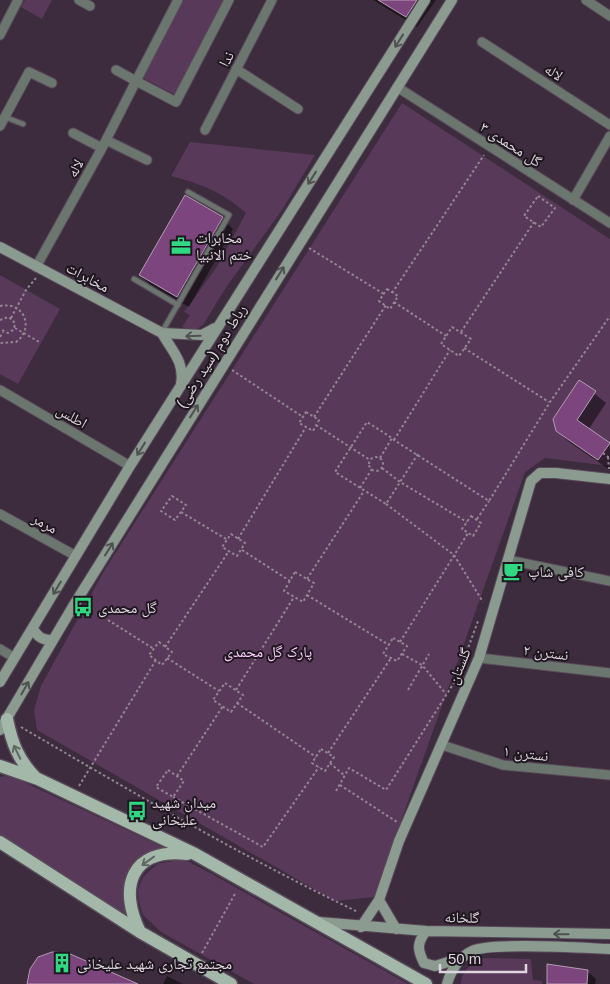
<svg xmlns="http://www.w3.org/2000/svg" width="610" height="984" font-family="Helvetica,'Noto Naskh Arabic',sans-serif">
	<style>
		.green { fill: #59395a }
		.shadow { fill: #0007 }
		.building { fill: #7c457e; stroke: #b19db1 }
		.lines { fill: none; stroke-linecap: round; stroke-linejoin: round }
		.lane-casing { stroke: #594a5a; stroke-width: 7 }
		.street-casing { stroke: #594a5a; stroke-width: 11 }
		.secondary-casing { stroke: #594a5a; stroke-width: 12 }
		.primary-casing { stroke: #594a5a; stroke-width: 15 }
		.path { stroke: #938693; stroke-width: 2; stroke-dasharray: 2.5 2.5; stroke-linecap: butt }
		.lane { stroke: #6b766e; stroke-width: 4.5 }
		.street { stroke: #6b766e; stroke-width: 9 }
		.secondary { stroke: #8b9b90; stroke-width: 10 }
		.primary { stroke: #a3b8a9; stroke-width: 12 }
		.oneway { stroke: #505252 }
		.oneway2 { stroke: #616864 }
		.labels { text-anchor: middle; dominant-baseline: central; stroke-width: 4; stroke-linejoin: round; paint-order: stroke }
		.street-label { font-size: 15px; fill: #dfd5df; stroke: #1f171f }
		.poi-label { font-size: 15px; fill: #dfd5df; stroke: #1f171f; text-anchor: start }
		.park-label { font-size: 15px; fill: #feceff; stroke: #1f171f }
	</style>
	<rect width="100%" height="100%" fill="#3c2c3d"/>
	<path class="green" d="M 25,0 L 52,0 L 42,19 L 21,7 Z
		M 184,0 L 224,0 L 175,95 L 143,78 Z
		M 402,103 L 610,239 L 610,466 L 545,458 L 525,472 L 374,897 L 335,901 L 37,730 L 34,710 L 41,686 L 104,571 Z
		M 190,142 L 315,155 L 282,210 L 225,289 L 203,325 L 194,331 L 182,327 L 190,315 L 184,312 L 216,268 L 246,213 C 222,192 202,184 171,176 Z
		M 0,275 L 60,309 L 18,384 L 0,374 Z
		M 5,776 L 17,779 L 165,848 C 127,860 121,879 126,916 L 0,836 L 0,777 Z
		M 179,860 L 189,862 L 210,873 L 408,984 L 254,984 L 161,932 L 143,915 L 139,902 L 138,889 L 143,877 L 157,864 Z
		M 483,958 L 531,959 L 533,980 L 542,981 L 542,984 L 461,984 C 461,970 472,964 483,958 Z"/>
	<path class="shadow" d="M 373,0 L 436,0 L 417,27 Z
		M 222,218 L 233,229 L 189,307 L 152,286 L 140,275 Z
		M 580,382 L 606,403 L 588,430 L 610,445 L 610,470 L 569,442 L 557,431 Z
		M 587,971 L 596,979 L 595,984 L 549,984 Z
		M 167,976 L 183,984 L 163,984 Z"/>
	<path class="building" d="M 378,0 L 417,0 L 406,17 Z
		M 185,195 L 223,217 L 177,297 L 139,275 Z
		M 579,380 L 596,391 L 577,420 L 610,443 L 598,460 L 556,431 L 553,419 Z
		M 52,952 L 68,953 L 138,984 L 27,984 L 30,969 L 38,957 Z
		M 547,964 L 588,970 L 587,984 L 547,984 Z"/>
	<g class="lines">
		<defs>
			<path id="lane" d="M 5,117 L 23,124
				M 134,279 L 178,305
				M 162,332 L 229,215 L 188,192"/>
			<path id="street" d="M 79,0 L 90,6
				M 178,0 L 136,81 L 176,102 L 229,0
				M 586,0 L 610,16
				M 0,35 L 18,0
				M 482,42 L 610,125
				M 236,69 L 298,109
				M 397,87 L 610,223
				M 0,126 L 29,72 L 52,83
				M 205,130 L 272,0
				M 73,133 L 102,148
				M 106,140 L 147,160
				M 573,200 L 610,136
				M 36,267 L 102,148 L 136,81 L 116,70
				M 0,390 L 130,466
				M 0,514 L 76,556
				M 508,560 L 610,581
				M 0,649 L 15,658
				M 479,658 L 610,673
				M 442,745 L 503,765 L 610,775"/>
			<path id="secondary" d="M 0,247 L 162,333 L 202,335 L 215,328
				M 162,333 C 172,351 185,362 181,384
				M 33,629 C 38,637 42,640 52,640
				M 0,682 L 130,466 L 425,0
				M 0,730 L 72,608 L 452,0
				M 379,900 L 396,929
				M 319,922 L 426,931 L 610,934
				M 361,927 L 379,900 L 399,841 L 479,658 L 531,481 L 540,473 L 556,473 L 610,479
				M 426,931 C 417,943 417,949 424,963 L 435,966 L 458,959
				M 447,984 C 451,970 458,958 472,951 C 490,942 584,948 610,949"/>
			<path id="primary" d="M 7,719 C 12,743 18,760 36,778
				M 0,766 L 38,779 L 195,854 L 426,984
				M 0,842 L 140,932 L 231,984
				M 140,932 C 118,887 131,848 187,854"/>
		</defs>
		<use href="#lane" class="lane-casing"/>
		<use href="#street" class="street-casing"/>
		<use href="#secondary" class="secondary-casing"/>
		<use href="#primary" class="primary-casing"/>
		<path class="path" d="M 538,196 L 555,208 L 541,227 L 524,216 Z
			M 309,248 L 384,294
			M 387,289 L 398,296 L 390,309 L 379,301 Z
			M 392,293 L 484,155
			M 394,302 L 446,336
			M 0,306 C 24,301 35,328 16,342 L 0,343
			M 11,318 L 26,290 L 36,278
			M 0,320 L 8,317 L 13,320 L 15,325 L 13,330 L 8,333 L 0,329
			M 452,327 L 471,339 L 459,356 L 441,344 Z
			M 15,328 L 41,343
			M 461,332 L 534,222
			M 0,337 L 3,332
			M 464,348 L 549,402
			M 232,370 L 303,417
			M 306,412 L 319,420 L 313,431 L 299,423 Z
			M 314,417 L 386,305
			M 316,425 L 370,460
			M 394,440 L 450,350
			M 603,453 L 608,457 L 610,454
			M 418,454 L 386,504 L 335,472 L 367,422 L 392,438 L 394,440 L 489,501 L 550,402 L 610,316
			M369 464a7 7 0 1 1 14 0a7 7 0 1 1-14 0Z
			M 608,457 L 609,469
			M 380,458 L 392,438
			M 382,468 L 400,482 L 467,522
			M 360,488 L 372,469
			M 172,496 L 186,505 L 175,520 L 161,511 Z
			M 386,504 L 454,555 L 483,602
			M 181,512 L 226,539
			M 471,516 L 481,523 L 473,536 L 462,529 Z
			M 477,519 L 489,501
			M 231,534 L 245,543 L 237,556 L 222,547 Z
			M 238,539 L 306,427
			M 242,550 L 290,581
			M 295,572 L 314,583 L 303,602 L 284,591 Z
			M 307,579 L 364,491
			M 307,595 L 389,645
			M 108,620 L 154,649
			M 393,638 L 407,646 L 397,661 L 383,654 Z
			M 159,642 L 172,652 L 162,665 L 149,655 Z
			M 400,642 L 468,533
			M 165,647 L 229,551
			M 402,654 L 422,665 L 446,694
			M 167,658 L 219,691
			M 225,683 L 243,695 L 231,712 L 213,700 Z
			M 236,690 L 294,597
			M 408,690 L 429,654
			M 237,703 L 316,757
			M 21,727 C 132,792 243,857 358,912
			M 321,749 L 334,757 L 325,771 L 312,763 Z
			M 328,753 L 391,658
			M 330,763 L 345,776
			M 168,770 L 184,781 L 173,797 L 156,787 Z
			M 177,776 L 223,706
			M 340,785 L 397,822
			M 79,786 L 156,660
			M 336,791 L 349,768 L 386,790 L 457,678 L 478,621
			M 173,797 L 263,847 L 319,767
			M 202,953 L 236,892"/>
		<use href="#lane" class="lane"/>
		<use href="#street" class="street"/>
		<use href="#secondary" class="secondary"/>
		<use href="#primary" class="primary"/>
	</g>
	<defs><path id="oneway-shaft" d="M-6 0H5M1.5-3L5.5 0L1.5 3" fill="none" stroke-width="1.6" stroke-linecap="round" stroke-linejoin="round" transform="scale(1.25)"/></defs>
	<g class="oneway">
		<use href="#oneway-shaft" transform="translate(399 41) rotate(122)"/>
		<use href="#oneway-shaft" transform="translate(312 178) rotate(122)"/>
		<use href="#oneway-shaft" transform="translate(280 273) rotate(-58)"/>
		<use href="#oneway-shaft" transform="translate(193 336) rotate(178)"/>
		<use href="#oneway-shaft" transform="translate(194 411) rotate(-58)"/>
		<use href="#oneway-shaft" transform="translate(141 449) rotate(122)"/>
		<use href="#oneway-shaft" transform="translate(109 549) rotate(-58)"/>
		<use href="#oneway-shaft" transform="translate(57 588) rotate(121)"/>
		<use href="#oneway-shaft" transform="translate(25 688) rotate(-60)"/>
		<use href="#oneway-shaft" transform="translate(561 934) rotate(-179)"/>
	</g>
	<g class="oneway2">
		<use href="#oneway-shaft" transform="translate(17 752) rotate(-116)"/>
		<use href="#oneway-shaft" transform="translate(148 861) rotate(144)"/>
	</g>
	<defs>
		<symbol id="office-bare" viewBox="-9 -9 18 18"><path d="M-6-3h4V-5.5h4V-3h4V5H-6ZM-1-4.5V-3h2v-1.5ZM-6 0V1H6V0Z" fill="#31d882" stroke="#1f171f" stroke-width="2.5" paint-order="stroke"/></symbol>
		<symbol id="cafe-bare" viewBox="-9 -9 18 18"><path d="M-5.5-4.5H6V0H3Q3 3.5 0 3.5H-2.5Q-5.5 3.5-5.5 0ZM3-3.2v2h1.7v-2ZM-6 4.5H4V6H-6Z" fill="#31d882" stroke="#1f171f" stroke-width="2.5" paint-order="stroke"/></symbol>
		<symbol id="bus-bare" viewBox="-9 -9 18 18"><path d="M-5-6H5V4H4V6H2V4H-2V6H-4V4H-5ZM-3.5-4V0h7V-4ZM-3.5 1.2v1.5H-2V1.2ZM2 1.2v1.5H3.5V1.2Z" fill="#31d882" stroke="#1f171f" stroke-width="2.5" paint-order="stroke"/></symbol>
		<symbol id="building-bare" viewBox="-9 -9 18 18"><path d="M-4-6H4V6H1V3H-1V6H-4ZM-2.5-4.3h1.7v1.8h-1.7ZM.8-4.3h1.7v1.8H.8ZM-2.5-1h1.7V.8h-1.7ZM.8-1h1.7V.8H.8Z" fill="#31d882" stroke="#1f171f" stroke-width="2.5" paint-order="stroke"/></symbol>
	</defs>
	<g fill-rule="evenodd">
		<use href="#office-bare" x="167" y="232" width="28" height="28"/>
		<use href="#cafe-bare" x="499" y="557" width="28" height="28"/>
		<use href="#bus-bare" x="69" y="593" width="28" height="28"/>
		<use href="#bus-bare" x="123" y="797" width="28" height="28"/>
		<use href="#building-bare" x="48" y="949" width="28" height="28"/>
	</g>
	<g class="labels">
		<g class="street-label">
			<text transform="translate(226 59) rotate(-63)">ندا</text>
			<text transform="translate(554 72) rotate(33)">لاله</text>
			<text transform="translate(511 144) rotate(33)">گل محمدی ۳</text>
			<text transform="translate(75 168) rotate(-61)">لاله</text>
			<text transform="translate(88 277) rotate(28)">مخابرات</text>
			<text transform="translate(211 356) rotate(-58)">رباط دوم (سید رضی)</text>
			<text transform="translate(72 416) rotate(30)">اطلس</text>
			<text transform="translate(45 523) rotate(29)">مرمر</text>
			<text transform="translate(546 652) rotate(7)">نسترن ۲</text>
			<text transform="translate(459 666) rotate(-68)">گلستان</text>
			<text transform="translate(526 753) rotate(7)">نسترن ۱</text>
			<text transform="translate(462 917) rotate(1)">گلخانه</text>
		</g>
		<g class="poi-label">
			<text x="196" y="237">مخابرات<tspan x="196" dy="17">ختم الانبیا</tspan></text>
			<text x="528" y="571">کافی شاپ</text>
			<text x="98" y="607">گل محمدی</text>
			<text x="152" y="802">میدان شهید<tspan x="152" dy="17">علیخانی</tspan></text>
			<text x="77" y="963">مجتمع تجاری شهید علیخانی</text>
		</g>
		<g class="park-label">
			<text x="268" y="651">پارک گل محمدی</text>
		</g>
	</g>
	<path d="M440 964v8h86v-8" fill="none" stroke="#dfd5df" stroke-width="2.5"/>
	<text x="448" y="964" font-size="15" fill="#dfd5df" stroke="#1f171f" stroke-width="4" paint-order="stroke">50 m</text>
</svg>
